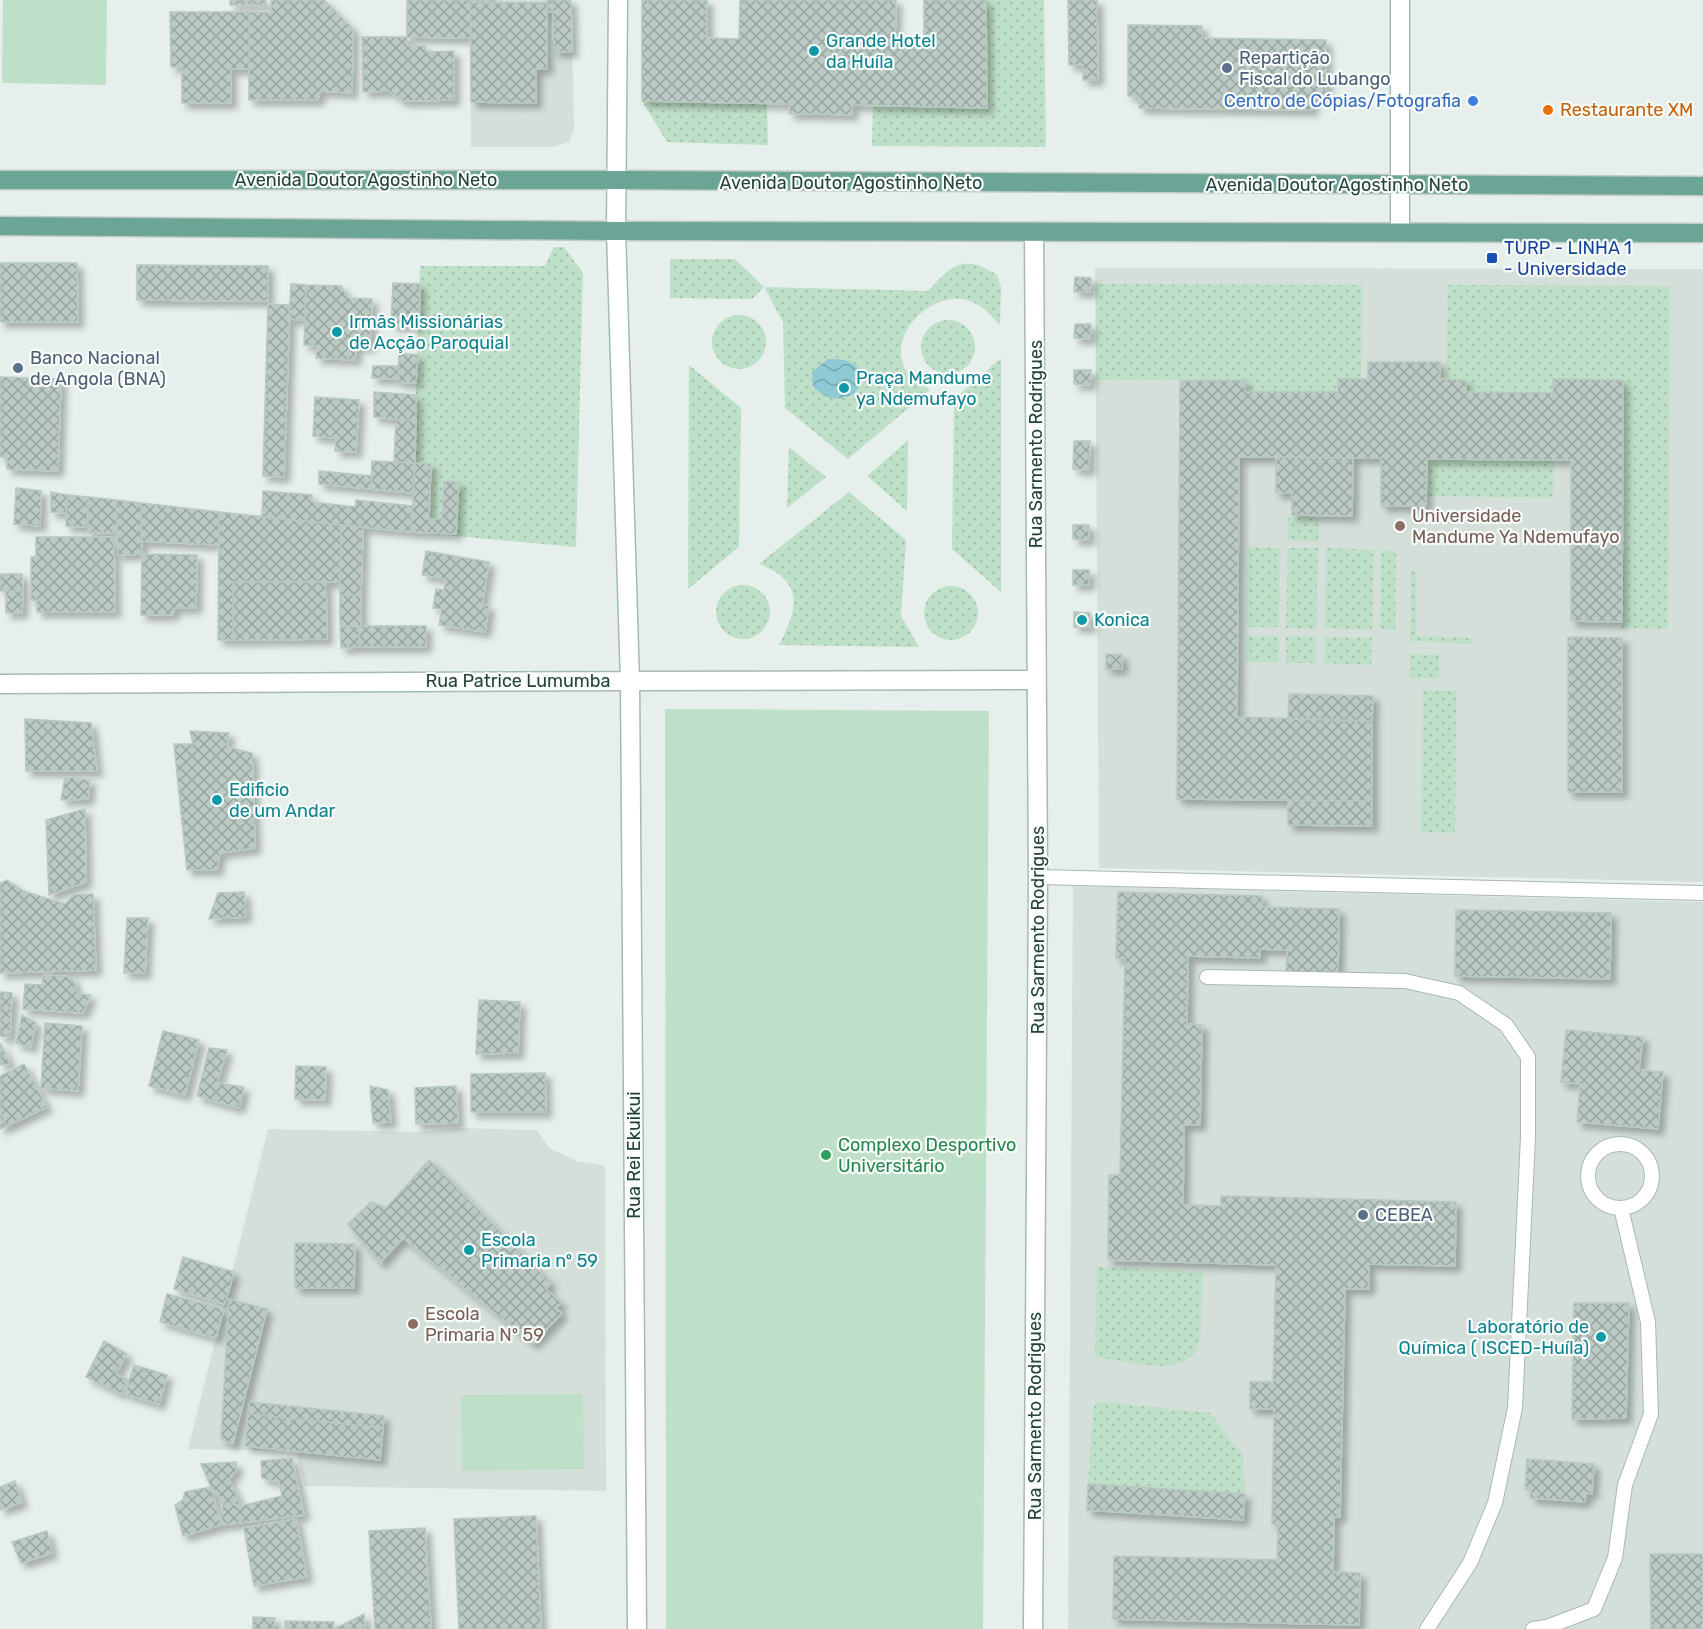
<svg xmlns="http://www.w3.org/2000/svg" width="1703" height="1629" font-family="Rubik,sans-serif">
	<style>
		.built { fill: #d4dfda }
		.green { fill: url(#green-dots) }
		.pitch { fill: #bfe0c8 }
		.water { fill: url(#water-waves) }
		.building { fill: url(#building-cross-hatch); stroke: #b8c9c2; stroke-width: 1.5; filter: url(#shadow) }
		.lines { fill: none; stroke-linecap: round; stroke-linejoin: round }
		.lane-casing { stroke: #a8b8b2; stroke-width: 16 }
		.street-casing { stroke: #a8b8b2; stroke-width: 21 }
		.secondary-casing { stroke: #a4bbb3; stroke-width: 21 }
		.primary-casing { stroke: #c2cac8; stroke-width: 21 }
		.lane { stroke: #fff; stroke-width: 14 }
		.street { stroke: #fff; stroke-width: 18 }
		.secondary { stroke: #fff; stroke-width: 18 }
		.primary { stroke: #6aa596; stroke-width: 18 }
		.culture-dot { fill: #0f9aa8; stroke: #f7fbf9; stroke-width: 2 }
		.service-dot { fill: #5c6f8a; stroke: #f7fbf9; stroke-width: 2 }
		.shop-dot { fill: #3f7fe0; stroke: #f7fbf9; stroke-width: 2 }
		.food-dot { fill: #e8710a; stroke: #f7fbf9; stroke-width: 2 }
		.transit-dot { fill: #1a4fb4; stroke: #f7fbf9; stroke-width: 2 }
		.education-dot { fill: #8d6e63; stroke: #f7fbf9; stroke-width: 2 }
		.leisure-dot { fill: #2e9e5b; stroke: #f7fbf9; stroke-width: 2 }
		.labels { text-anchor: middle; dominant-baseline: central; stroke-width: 4.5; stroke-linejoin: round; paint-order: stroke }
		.culture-label { font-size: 18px; fill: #0d838f; stroke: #f7fbf9; text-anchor: start }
		.service-label { font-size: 18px; fill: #4e5e75; stroke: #f7fbf9; text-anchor: start }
		.shop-label { font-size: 18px; fill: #366cbe; stroke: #f7fbf9; text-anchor: end }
		.food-label { font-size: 18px; fill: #c56008; stroke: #f7fbf9; text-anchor: start }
		.street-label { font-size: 18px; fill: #24423a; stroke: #f7fbf9 }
		.transit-label { font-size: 18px; fill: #164399; stroke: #f7fbf9; text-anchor: start }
		.education-label { font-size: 18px; fill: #785e54; stroke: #f7fbf9; text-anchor: start }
		.leisure-label { font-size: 18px; fill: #27864d; stroke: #f7fbf9; text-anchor: start }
	</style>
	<defs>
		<pattern id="green-dots" width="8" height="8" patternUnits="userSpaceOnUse" patternTransform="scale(1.5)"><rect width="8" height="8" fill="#bfe0c8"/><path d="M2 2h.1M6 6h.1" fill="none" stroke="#a4c1ad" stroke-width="1.8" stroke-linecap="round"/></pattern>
		<pattern id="water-waves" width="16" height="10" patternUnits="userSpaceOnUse" patternTransform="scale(1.5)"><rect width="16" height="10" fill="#8ec9d4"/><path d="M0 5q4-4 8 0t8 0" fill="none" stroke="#74a5ad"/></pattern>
		<pattern id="building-cross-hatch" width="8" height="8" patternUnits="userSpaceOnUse" patternTransform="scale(1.5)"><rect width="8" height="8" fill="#bbcac4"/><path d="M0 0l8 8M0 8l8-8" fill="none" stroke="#98a6a0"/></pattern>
		<filter id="shadow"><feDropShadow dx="5.5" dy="5.5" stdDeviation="3" flood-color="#0004"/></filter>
	</defs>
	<rect width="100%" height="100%" fill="#e6efeb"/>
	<path class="built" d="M 470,0 L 571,0 L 574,128 L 569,142 L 553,147 L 471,147 Z
		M 1095,268 L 1703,269 L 1703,882 L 1099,868 Z
		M 1073,886 L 1703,902 L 1703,1629 L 1068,1629 Z
		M 459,1128 L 537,1130 L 549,1148 L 577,1161 L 605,1166 L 606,1491 L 305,1486 L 296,1451 L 188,1449 L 268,1129 L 418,1132 Z"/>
	<path class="green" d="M 986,0 L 1044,0 L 1046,147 L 872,146 L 873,106 L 987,108 Z
		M 642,101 L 767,104 L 768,145 L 667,142 Z
		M 554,247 L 564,247 L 583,273 L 576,547 L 411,532 L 420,266 L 545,266 Z
		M 670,259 L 735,259 L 764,287 L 928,291 C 952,265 963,253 997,275 L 1001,287 L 1000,325 C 991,315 981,304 967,300 C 932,291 887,333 905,369 C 910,379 922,384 930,390 L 848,459 L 785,408 L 783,322 L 764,287 L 752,299 L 670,298 Z
		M 1096,284 L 1362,285 L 1361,379 L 1338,379 L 1338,392 L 1245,392 L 1244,380 L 1096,380 Z
		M 1448,285 L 1670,286 L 1668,629 L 1622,628 L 1623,380 L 1553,379 L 1553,393 L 1466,392 L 1446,379 Z
		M712 342a27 27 0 1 1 54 0a27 27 0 1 1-54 0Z
		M921 347a27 27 0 1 1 54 0a27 27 0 1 1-54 0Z
		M 1001,358 L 1001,592 L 952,549 L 954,399 Z
		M 689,365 L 741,408 L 739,547 L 688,589 Z
		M 908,440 L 907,511 L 867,476 Z
		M 789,447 L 826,477 L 787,508 Z
		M 1427,459 L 1554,460 L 1553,498 L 1426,496 Z
		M 849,492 L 906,540 L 901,616 L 919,647 L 779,645 C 798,609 805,581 759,564 Z
		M 1288,517 L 1319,518 L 1319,541 L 1288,540 Z
		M 1247,547 L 1280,548 L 1279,627 L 1246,627 Z
		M 1288,548 L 1318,548 L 1316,629 L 1286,628 Z
		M 1326,548 L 1374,550 L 1372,630 L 1325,628 Z
		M 1381,550 L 1396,551 L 1395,630 L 1380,629 Z
		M 1411,571 L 1416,571 L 1416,636 L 1473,638 L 1473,644 L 1410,641 Z
		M716 612a27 27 0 1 1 54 0a27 27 0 1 1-54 0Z
		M924 613a27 27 0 1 1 54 0a27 27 0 1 1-54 0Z
		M 1246,636 L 1279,636 L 1279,662 L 1246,662 Z
		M 1286,636 L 1316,637 L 1316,663 L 1286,663 Z
		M 1325,637 L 1372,638 L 1371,665 L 1324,663 Z
		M 1410,654 L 1439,655 L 1439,679 L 1410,678 Z
		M 1423,690 L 1456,691 L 1455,833 L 1421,832 Z
		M 1097,1267 L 1203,1272 C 1201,1292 1203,1328 1198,1346 C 1188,1380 1120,1360 1095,1357 Z
		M 1103,1402 L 1210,1413 L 1243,1456 L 1245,1494 L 1088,1484 L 1093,1410 L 1096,1403 Z"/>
	<path class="pitch" d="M 3,0 L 107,0 L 106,85 L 2,83 Z
		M 665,709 L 989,711 L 983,1629 L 666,1629 Z
		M 583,1394 L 584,1469 L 462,1471 L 461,1395 Z"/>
	<path class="water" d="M 828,359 C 843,358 859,362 864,378 L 855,393 C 839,402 825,400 813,386 L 812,372 Z"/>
	<path class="building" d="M 230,0 L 248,0 L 248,5 L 230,5 Z
		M 248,0 L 266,0 L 266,5 L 248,5 Z
		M 271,0 L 324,0 L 353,29 L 352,93 L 320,91 L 318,100 L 249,100 L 249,12 L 271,13 Z
		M 407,0 L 470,0 L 471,38 L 407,37 Z
		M 470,0 L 496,0 L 496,3 L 470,2 Z
		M 547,0 L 571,0 L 572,52 L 554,52 L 553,12 L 546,11 Z
		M 642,0 L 707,0 L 707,38 L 739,39 L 740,0 L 896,0 L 895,41 L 924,40 L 924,0 L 986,0 L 987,108 L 852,105 L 852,115 L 821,114 L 789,114 L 790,104 L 642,101 Z
		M 1068,0 L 1097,0 L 1098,80 L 1083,80 L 1083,65 L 1069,65 Z
		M 470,2 L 547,3 L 547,69 L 536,69 L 536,103 L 471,102 Z
		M 170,12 L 249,12 L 249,69 L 231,69 L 231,103 L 182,103 L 182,67 L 171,67 Z
		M 1128,25 L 1202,26 L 1202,38 L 1326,40 L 1326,98 L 1313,98 L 1312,110 L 1139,108 L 1139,96 L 1128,96 Z
		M 362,37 L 407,37 L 407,46 L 425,46 L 426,52 L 454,51 L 454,100 L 403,101 L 389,91 L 363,92 Z
		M 0,263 L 77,263 L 78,322 L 0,322 Z
		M 137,265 L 268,266 L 268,301 L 137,300 Z
		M 1075,277 L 1091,278 L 1090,292 L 1074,292 Z
		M 393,283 L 420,284 L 419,326 L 391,325 Z
		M 291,284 L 306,285 L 305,320 L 289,319 Z
		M 306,285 L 341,286 L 348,298 L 372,299 L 370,346 L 356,346 L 355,360 L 316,358 L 317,346 L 304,345 Z
		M 268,304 L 290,305 L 284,477 L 263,476 Z
		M 1075,324 L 1091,324 L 1090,339 L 1074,338 Z
		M 399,353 L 418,355 L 416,383 L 398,382 Z
		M 1368,362 L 1440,362 L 1440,379 L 1466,380 L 1466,392 L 1553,393 L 1553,379 L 1623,380 L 1622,622 L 1571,621 L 1571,460 L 1427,459 L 1426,506 L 1381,506 L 1381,458 L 1239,457 L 1237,717 L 1372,721 L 1372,801 L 1177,799 L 1180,381 L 1245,380 L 1245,392 L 1338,392 L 1338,379 L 1368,379 Z
		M 373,366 L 399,366 L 398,379 L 372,378 Z
		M 1074,370 L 1091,370 L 1090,385 L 1074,384 Z
		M 0,377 L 61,379 L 58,471 L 7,469 L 7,457 L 0,457 Z
		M 374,392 L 416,395 L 416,421 L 374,417 Z
		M 315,397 L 359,400 L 356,452 L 335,451 L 336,438 L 313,436 Z
		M 396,419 L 416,421 L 415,463 L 394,462 Z
		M 1074,441 L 1090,441 L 1089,470 L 1073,469 Z
		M 1276,457 L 1353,458 L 1352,516 L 1292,515 L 1292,493 L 1276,493 Z
		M 372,461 L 415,463 L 413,493 L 371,489 Z
		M 415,463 L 431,464 L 429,519 L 442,519 L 444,481 L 459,482 L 456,534 L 411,532 Z
		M 319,471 L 371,476 L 371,489 L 319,484 Z
		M 16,488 L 41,491 L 40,526 L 14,524 Z
		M 263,491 L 312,495 L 312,502 L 355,507 L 356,500 L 412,506 L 411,532 L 262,517 Z
		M 51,492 L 67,495 L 66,513 L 51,512 Z
		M 67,495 L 88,497 L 87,527 L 66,526 Z
		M 88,497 L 116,500 L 117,533 L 88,532 Z
		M 116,500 L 141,503 L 142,554 L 118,555 Z
		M 141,503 L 219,512 L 219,545 L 141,541 Z
		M 219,512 L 341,525 L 340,582 L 233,582 L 233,640 L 218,640 Z
		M 341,525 L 363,527 L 361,595 L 340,595 Z
		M 1073,525 L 1089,525 L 1089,540 L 1073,539 Z
		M 36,537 L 114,537 L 115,612 L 37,612 L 37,600 L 31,600 L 31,557 L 36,556 Z
		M 426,551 L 489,562 L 482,605 L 489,606 L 485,632 L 439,625 L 442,609 L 433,608 L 436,589 L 444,590 L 446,579 L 422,575 Z
		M 142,554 L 197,555 L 196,608 L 174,608 L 173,615 L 141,615 Z
		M 1073,570 L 1089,570 L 1089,585 L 1073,585 Z
		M 0,574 L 22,574 L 23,591 L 0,591 Z
		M 233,582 L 326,582 L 327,639 L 233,640 Z
		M 6,591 L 23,591 L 22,613 L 6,613 Z
		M 340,595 L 361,595 L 361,627 L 340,626 Z
		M 1074,612 L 1090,613 L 1090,627 L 1074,627 Z
		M 340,626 L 359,626 L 359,647 L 341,648 Z
		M 359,626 L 426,626 L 426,647 L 359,647 Z
		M 1568,637 L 1622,638 L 1622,792 L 1568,792 Z
		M 1106,654 L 1122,655 L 1122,669 L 1106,669 Z
		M 1289,694 L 1373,696 L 1372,721 L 1288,719 Z
		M 25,719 L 91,723 L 97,771 L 26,771 Z
		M 190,731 L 229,733 L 227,747 L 252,753 L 255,848 L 220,853 L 217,870 L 187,870 L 174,744 L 193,744 Z
		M 65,777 L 90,780 L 88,799 L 61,800 Z
		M 1288,800 L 1372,801 L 1372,826 L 1288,825 Z
		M 85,809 L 86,882 L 49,895 L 46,820 Z
		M 7,880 L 23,891 L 65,904 L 73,895 L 93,894 L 96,970 L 0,973 L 0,883 Z
		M 244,892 L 246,917 L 209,919 L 218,893 Z
		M 1118,892 L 1262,896 L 1262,907 L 1339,909 L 1338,975 L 1286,974 L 1287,950 L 1260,949 L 1260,958 L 1188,956 L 1187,1024 L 1202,1025 L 1200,1125 L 1184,1125 L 1183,1205 L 1221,1206 L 1221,1196 L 1456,1202 L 1455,1266 L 1369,1264 L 1369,1289 L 1345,1289 L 1340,1517 L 1334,1517 L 1333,1572 L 1360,1573 L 1359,1625 L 1113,1619 L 1114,1556 L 1277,1560 L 1278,1524 L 1272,1524 L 1274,1409 L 1250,1409 L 1250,1382 L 1273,1382 L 1276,1265 L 1108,1260 L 1109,1175 L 1120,1175 L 1125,958 L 1116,958 Z
		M 1456,910 L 1611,913 L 1610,979 L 1455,976 Z
		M 127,918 L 148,918 L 145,973 L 124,973 Z
		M 43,975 L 72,977 L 78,994 L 91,995 L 83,1013 L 23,1009 L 25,984 L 42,985 Z
		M 0,992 L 12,993 L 10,1037 L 0,1036 Z
		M 479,1000 L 520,1002 L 518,1053 L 476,1054 Z
		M 22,1015 L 36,1023 L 31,1047 L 16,1043 Z
		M 45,1023 L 82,1026 L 78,1091 L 41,1088 Z
		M 1566,1030 L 1643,1037 L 1639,1070 L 1663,1072 L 1658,1129 L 1577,1122 L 1580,1084 L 1561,1082 Z
		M 163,1031 L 199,1040 L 185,1095 L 149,1086 Z
		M 0,1044 L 1,1044 L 10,1064 L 0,1065 Z
		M 209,1048 L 227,1050 L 217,1083 L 244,1087 L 239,1108 L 197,1096 Z
		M 24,1064 L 47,1107 L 7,1126 L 0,1111 L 0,1076 Z
		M 296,1066 L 326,1067 L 325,1100 L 295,1099 Z
		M 545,1073 L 546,1112 L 471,1112 L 471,1074 Z
		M 370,1086 L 388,1090 L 391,1122 L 373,1123 Z
		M 456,1086 L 458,1123 L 416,1124 L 415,1088 Z
		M 0,1111 L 7,1126 L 0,1129 Z
		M 429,1160 L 551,1283 L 546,1289 L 561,1303 L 556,1308 L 562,1313 L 533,1344 L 403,1238 L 380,1263 L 348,1224 L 371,1202 L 386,1208 Z
		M 295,1243 L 355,1244 L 354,1288 L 295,1288 Z
		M 183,1257 L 234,1272 L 225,1304 L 174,1289 Z
		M 167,1294 L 224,1309 L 216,1338 L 160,1322 Z
		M 229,1299 L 267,1309 L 233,1444 L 221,1439 Z
		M 1574,1303 L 1629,1303 L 1626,1418 L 1572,1419 Z
		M 104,1341 L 127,1354 L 116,1374 L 128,1380 L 121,1394 L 86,1377 Z
		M 134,1365 L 167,1375 L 159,1404 L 125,1394 Z
		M 250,1402 L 384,1416 L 383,1428 L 248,1414 Z
		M 248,1414 L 383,1428 L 380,1460 L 245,1446 Z
		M 292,1458 L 304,1515 L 221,1525 L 223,1502 L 241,1506 L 282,1496 L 279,1482 L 262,1478 L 261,1461 Z
		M 1527,1459 L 1594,1464 L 1592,1494 L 1586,1493 L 1585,1502 L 1530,1498 L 1531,1489 L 1525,1489 Z
		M 236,1462 L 236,1471 L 229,1479 L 241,1506 L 223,1502 L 211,1487 L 201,1464 Z
		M 15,1481 L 22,1502 L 0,1510 L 0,1487 Z
		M 1088,1484 L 1245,1494 L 1243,1520 L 1087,1510 Z
		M 211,1487 L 221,1525 L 183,1536 L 175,1505 L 183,1500 L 185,1492 Z
		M 536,1516 L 541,1629 L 459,1629 L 454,1519 Z
		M 296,1519 L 307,1577 L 254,1586 L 244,1528 Z
		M 425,1528 L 431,1629 L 375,1629 L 369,1531 Z
		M 47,1531 L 52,1553 L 21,1563 L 12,1542 Z
		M 1650,1554 L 1703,1554 L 1703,1629 L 1651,1629 Z
		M 364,1614 L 365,1629 L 336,1629 L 336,1628 Z
		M 253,1617 L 275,1618 L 274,1629 L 253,1629 Z
		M 285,1621 L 334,1622 L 333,1629 L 285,1629 Z"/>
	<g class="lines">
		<defs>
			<path id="lane" d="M 1038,877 L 1703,893
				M 1207,977 L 1405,981 L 1459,993 L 1506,1025 L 1528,1057 L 1528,1137 L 1515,1408 L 1495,1503 L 1470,1563 L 1427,1629
				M1588 1176a32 32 0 1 1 64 0a32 32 0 1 1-64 0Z
				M 1533,1629 L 1547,1627 L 1594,1609 L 1615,1558 L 1625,1485 L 1651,1414 L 1648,1322 L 1621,1208"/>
			<path id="street" d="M 1400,0 L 1400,232
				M 637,1629 L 630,681 L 1037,680
				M 1033,1629 L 1038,877 L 1034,232"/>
			<path id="secondary" d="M 0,684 L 630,681 L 616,231 L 618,0"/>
			<path id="primary" d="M 0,180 L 616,180 L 1703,186
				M 0,226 L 616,231 L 1703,233"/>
		</defs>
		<use href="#lane" class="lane-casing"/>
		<use href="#street" class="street-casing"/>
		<use href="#secondary" class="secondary-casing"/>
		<use href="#primary" class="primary-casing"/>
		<use href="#lane" class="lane"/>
		<use href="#street" class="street"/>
		<use href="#secondary" class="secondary"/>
		<use href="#primary" class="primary"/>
	</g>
	<g class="culture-dot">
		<circle cx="814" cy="51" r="6"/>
		<circle cx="337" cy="332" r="6"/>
		<circle cx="844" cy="388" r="6"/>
		<circle cx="1082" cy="620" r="6"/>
		<circle cx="217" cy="800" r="6"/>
		<circle cx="469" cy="1250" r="6"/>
		<circle cx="1601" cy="1337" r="6"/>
	</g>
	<g class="service-dot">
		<circle cx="1227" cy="68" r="6"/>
		<circle cx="18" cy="368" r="6"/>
		<circle cx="1363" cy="1215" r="6"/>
	</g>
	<circle class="shop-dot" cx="1473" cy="101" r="6"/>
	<circle class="food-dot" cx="1548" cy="110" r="6"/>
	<rect class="transit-dot" x="1486" y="252" width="12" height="12" rx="3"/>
	<g class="education-dot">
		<circle cx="1400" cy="526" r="6"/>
		<circle cx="413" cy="1324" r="6"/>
	</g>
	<circle class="leisure-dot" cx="826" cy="1155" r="6"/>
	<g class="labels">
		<g class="culture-label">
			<text x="826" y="41">Grande Hotel<tspan x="826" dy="21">da Huíla</tspan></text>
			<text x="349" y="322">Irmãs Missionárias<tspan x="349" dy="21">de Acção Paroquial</tspan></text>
			<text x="856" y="378">Praça Mandume<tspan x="856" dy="21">ya Ndemufayo</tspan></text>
			<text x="1094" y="620">Konica</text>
			<text x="229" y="790">Edificio<tspan x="229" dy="21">de um Andar</tspan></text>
			<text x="481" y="1240">Escola<tspan x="481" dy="21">Primaria nº 59</tspan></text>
			<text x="1589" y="1327" text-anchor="end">Laboratório de<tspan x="1589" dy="21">Química ( ISCED-Huíla)</tspan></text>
		</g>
		<g class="service-label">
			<text x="1239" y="58">Repartição<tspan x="1239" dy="21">Fiscal do Lubango</tspan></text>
			<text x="30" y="358">Banco Nacional<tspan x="30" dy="21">de Angola (BNA)</tspan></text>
			<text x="1375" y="1215">CEBEA</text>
		</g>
		<g class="shop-label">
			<text x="1461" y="101">Centro de Cópias/Fotografia</text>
		</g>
		<g class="food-label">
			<text x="1560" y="110">Restaurante XM</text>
		</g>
		<g class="street-label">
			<text x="366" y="180">Avenida Doutor Agostinho Neto</text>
			<text x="851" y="183">Avenida Doutor Agostinho Neto</text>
			<text x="1337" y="185">Avenida Doutor Agostinho Neto</text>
			<text transform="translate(1036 444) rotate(-90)">Rua Sarmento Rodrigues</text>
			<text x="518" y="681">Rua Patrice Lumumba</text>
			<text transform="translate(1038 930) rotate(-90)">Rua Sarmento Rodrigues</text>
			<text transform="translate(634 1155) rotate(-90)">Rua Rei Ekuikui</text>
			<text transform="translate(1035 1416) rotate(-90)">Rua Sarmento Rodrigues</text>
		</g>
		<g class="transit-label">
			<text x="1504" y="248">TURP - LINHA 1<tspan x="1504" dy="21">- Universidade</tspan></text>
		</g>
		<g class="education-label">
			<text x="1412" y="516">Universidade<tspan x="1412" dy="21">Mandume Ya Ndemufayo</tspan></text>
			<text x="425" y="1314">Escola<tspan x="425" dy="21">Primaria Nº 59</tspan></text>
		</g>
		<g class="leisure-label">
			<text x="838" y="1145">Complexo Desportivo<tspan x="838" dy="21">Universitário</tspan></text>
		</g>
	</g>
</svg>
